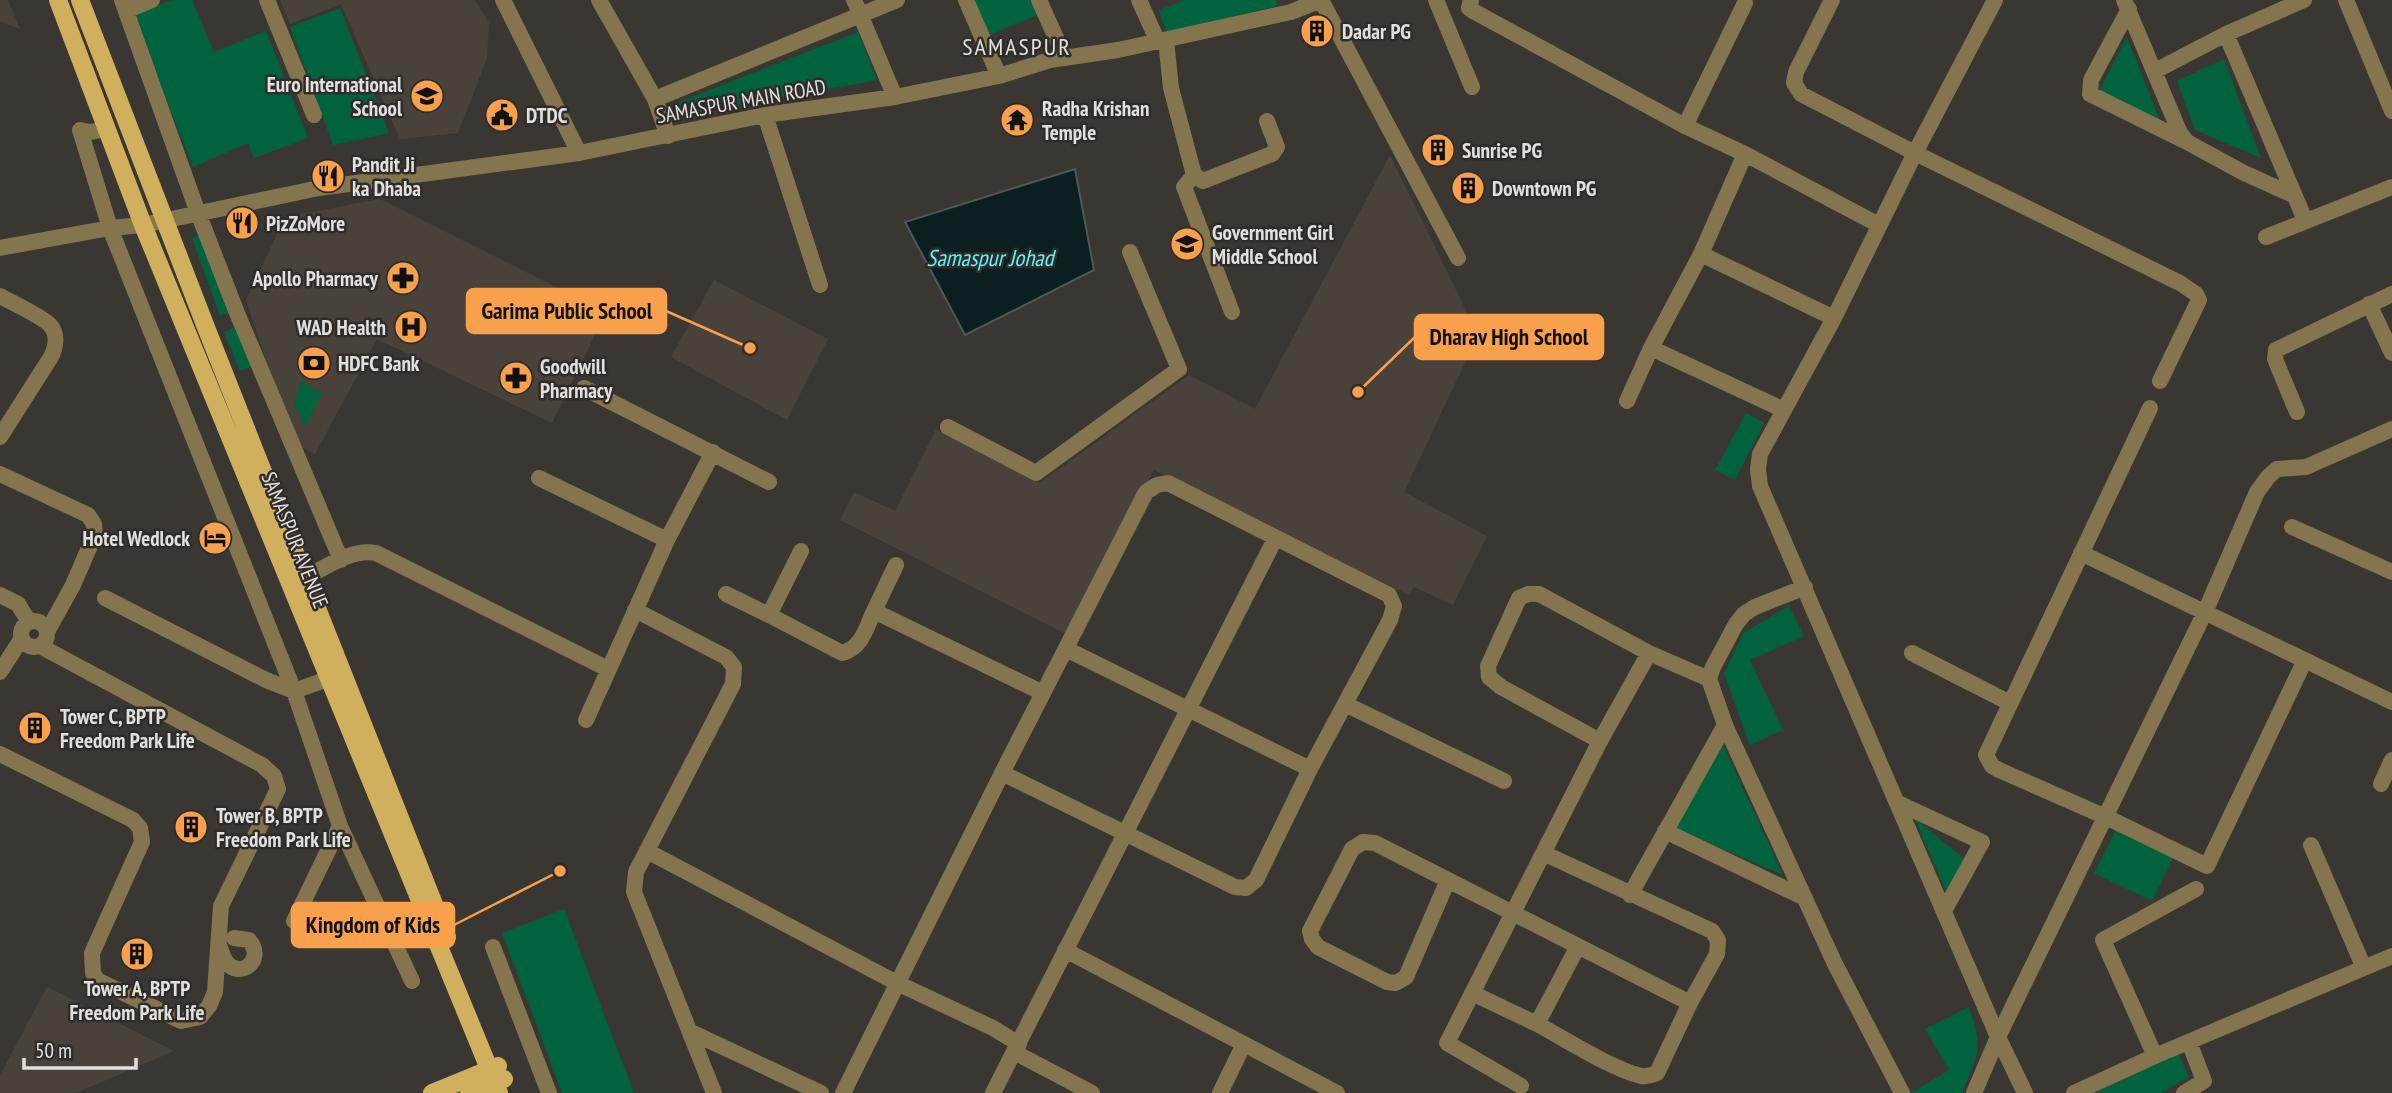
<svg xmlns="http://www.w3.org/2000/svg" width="2392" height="1093" font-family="'PT Sans Narrow',sans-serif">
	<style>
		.built { fill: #49423a }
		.green { fill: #00633e }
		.water { fill: #0b1f20; stroke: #4c5959; stroke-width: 2 }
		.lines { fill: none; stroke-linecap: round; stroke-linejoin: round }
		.minor { stroke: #84754e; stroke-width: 16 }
		.major { stroke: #d1b05d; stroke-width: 18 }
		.labels { text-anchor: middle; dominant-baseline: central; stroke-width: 5; stroke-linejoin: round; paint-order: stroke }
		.poi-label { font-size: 21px; font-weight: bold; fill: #e2e0dd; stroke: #2f2c29; text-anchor: start }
		.street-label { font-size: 21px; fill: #e2e0dd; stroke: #2f2c29 }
		.water-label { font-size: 23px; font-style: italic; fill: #5bf4fb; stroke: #2f2c29 }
		.quarter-label { font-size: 24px; letter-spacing: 2px; fill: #e2e0dd; stroke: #2f2c29 }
		.leader { fill: none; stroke: #f9a04c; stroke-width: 2.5 }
		.callout-dot { fill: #f9a04c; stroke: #2f2c29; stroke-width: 2.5 }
		.callout { fill: #f9a04c; stroke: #f9a04c; stroke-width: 2.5 }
		.callout-label { font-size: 23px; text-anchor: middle; font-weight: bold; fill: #111 }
	</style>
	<rect width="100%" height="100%" fill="#3a3733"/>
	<path class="built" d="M 0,0 L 8,0 L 20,29 L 0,21 Z
		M 280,0 L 475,0 L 489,23 L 487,58 L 458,133 L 400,139 L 341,4 L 290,24 Z
		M 1390,155 L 1478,335 L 1404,492 L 1487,536 L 1453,605 L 1414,587 L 1409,595 L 1154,470 L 1068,635 L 840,520 L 854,492 L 895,511 L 936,429 L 1040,483 L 1189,375 L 1255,409 Z
		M 380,199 L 606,312 L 552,423 L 377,339 L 315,454 L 294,443 L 246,300 L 285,217 Z
		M 714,280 L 828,339 L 787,420 L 671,357 Z
		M 47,987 L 174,1051 L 76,1093 L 0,1093 L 0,1075 Z"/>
	<path class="green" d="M 172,0 L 192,0 L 214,52 L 266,31 L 308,138 L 254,158 L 248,143 L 193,167 L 133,15 Z
		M 967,0 L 1037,0 L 1043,13 L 984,37 Z
		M 1184,0 L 1276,0 L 1278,6 L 1166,32 L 1159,10 Z
		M 340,8 L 389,133 L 333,145 L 290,27 Z
		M 858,32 L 877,80 L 682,115 L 679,102 Z
		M 2127,37 L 2161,123 L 2099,91 Z
		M 2224,59 L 2261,158 L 2195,130 L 2177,81 Z
		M 204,233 L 233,311 L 220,316 L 192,238 Z
		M 239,325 L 255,365 L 240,371 L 224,332 Z
		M 301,381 L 322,393 L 306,427 L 294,405 Z
		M 1746,413 L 1764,423 L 1735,480 L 1715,470 Z
		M 1789,606 L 1804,636 L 1750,660 L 1783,730 L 1750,745 L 1724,674 L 1743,633 Z
		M 1723,745 L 1783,875 L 1675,828 Z
		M 1915,819 L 1966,860 L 1948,896 Z
		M 2118,826 L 2175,853 L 2152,901 L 2094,873 Z
		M 564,909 L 634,1093 L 562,1093 L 502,933 Z
		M 1969,1007 C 1984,1050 1978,1053 1962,1093 L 1911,1093 L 1949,1070 L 1925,1029 Z
		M 2178,1053 L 2189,1077 L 2161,1093 L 2095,1093 Z"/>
	<path class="water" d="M 1075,169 L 1094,270 L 965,335 L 905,222 Z"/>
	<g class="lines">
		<path class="minor" d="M 122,0 L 198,213 L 237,313 L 341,560
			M 267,0 L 314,115
			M 503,0 L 579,153
			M 599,0 L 655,99 L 668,136
			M 854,0 L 895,97
			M 966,0 L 999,76
			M 1039,0 L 1065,58
			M 1139,0 L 1158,42
			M 1321,0 L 1458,258
			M 1436,0 L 1472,87
			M 1471,0 L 1469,8 L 1473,11 L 1685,126 L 1745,154 L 1879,225
			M 1832,0 L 1796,72 L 1794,83 L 1801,94 L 1915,153 L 2180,283 L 2196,294 L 2199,300 L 2160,381
			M 1995,0 L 1915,153 L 1834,318 L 1760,454 L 1758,469 L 1760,486 L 1998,1037 L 2025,1093
			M 2124,0 L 2180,133 L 2187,142 L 2244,173 L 2295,196
			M 2346,0 L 2392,111
			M 2129,9 L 2091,80 L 2090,94 L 2185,141
			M 126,11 L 152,0
			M 2226,34 L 2305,220
			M 1166,40 L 1171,88 L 1194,175 L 1203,181 L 1272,154 L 1277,147 L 1267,121
			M 2155,71 L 2226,34 L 2304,0
			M 655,99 L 897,0
			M 765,115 L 820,285
			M 1685,126 L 1745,3
			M 106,129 L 91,132 L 80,130 L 110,228 L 294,691 L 340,826 L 412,981
			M 1194,175 L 1184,187 L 1232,312
			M 2266,237 L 2392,187
			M 0,248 L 110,228 L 143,225 L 319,188 L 579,153 L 765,115 L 895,97 L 999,76 L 1050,60 L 1118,50 L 1291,12 L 1321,0
			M 1701,254 L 1834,318
			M 0,296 C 11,302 43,317 50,325 C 58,334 56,347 51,357 L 0,437
			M 2369,304 L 2392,353
			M 1651,348 L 1784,410
			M 584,388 L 769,482
			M 1627,401 L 1651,348 L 1701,254 L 1745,154
			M 2150,408 L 1986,755 L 1992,766 L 1999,770 L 2106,817 L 2207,866 L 2305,660
			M 2297,412 L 2275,359 L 2276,350 L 2392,294
			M 948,427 L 1036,473 L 1179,369 L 1130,252
			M 0,474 L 88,515 L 94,524 L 95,534 L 73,585 L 47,632
			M 539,478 L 667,540
			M 2292,527 L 2392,572
			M 801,551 L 769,615 L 842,653 C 862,648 866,628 874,611 L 1043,693
			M 2081,553 L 2392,702
			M 305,578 C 326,567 352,548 376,553 L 608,669
			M 726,594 L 769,615
			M 0,595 L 18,604 L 29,622
			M 105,598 L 266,680 L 294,691 L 328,679
			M 635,610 L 726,657 L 734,667 L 733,684 L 636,872 L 634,892 L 714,1093
			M 874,611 L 896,565
			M21 634a13 13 0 1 1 26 0a13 13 0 1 1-26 0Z
			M 1066,649 L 1310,769
			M 1912,653 L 2010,703
			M 0,672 L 22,638
			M 1345,704 L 1504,781
			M 586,720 L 667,540 L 713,452
			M 1725,725 L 1835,964 L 1902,1093
			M 1600,741 L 1501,687 L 1489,677 L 1488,666 L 1519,598 L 1528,594 L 1539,594 L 1649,653 L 1709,679
			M 0,754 L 133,820 L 140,828 L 142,842 L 92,953 L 93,973 L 97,980 L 181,1021 L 200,1017 L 209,1006 L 215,992 L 221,906 L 278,789 L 274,776 L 262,765 L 40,646
			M 2381,784 L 2392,760
			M 1898,803 L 1982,842 L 1944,911
			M 1665,831 L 1805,898
			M 2311,845 L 2364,968
			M 647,851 L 897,983 L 993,1028 L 1019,1044
			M 1448,880 L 1406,977 L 1396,983 L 1387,982 L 1318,947 L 1312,939 L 1310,931 L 1352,849 L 1363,842 L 1375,843 L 1690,1003
			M 1630,895 L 1725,725 L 1709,679 L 1713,667 L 1736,624 L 1744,614 L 1755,607 L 1805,587
			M 294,921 L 340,826
			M 219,945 C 221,951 223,957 226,962 C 240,980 266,960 249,940 L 234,938
			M 493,947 L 549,1093
			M 1065,950 L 1337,1093
			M 1472,993 L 1537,1024 L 1578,946
			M 1537,1024 C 1565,1039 1612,1069 1641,1076 C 1647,1077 1652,1075 1657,1073 L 1690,1003 L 1717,954 L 1718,940 L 1712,931 L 1543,853
			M 691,1032 L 821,1093
			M 1014,1052 L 1092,1093
			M 2155,1056 L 2103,940 L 2196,889
			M 1521,1086 L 1447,1043 L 1600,741 L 1649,653
			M 843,1093 L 1002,773 L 1146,492 L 1157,485 L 1168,483 L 1389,595 L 1394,606 L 1390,620 L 1310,769 L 1256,880 L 1246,888 L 1235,887 L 1002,773
			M 993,1093 L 1275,539
			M 1220,1093 L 1244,1044
			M 1974,1093 L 1998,1037 L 2205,612 L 2257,492 L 2268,477 L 2277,469 L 2306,467 L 2392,429
			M 2074,1093 L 2155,1056 L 2392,956
			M 2184,1093 L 2204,1081 L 2189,1042"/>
		<path class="major" d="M 58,0 L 143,225 L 499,1093
			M 80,0 L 207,330 L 447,937
			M 432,1093 L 498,1066
			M 469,1093 L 504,1079"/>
	</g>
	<defs>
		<symbol id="building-disc" viewBox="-11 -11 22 22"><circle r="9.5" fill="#f9a04c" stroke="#2f2c29"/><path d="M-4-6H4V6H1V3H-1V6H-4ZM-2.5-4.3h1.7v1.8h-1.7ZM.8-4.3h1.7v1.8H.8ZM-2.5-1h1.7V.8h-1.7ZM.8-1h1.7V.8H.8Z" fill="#111"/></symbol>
		<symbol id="school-disc" viewBox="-11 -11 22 22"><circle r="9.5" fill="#f9a04c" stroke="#2f2c29"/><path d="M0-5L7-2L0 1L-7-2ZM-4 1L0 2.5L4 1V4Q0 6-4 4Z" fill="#111"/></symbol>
		<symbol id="civic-disc" viewBox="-11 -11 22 22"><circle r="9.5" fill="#f9a04c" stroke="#2f2c29"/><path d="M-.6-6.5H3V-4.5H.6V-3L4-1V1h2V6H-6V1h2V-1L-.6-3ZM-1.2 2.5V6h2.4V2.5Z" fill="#111"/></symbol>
		<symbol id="temple-disc" viewBox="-11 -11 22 22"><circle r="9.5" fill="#f9a04c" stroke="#2f2c29"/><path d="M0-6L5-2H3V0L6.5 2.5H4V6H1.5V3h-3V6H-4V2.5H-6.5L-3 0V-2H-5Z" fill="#111"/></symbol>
		<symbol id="restaurant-disc" viewBox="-11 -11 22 22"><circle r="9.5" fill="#f9a04c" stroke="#2f2c29"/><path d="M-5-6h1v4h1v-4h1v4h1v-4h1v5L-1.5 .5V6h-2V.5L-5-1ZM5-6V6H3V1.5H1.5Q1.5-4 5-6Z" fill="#111"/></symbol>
		<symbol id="pharmacy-disc" viewBox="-11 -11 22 22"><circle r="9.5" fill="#f9a04c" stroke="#2f2c29"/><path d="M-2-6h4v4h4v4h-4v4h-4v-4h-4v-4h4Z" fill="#111"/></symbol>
		<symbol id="hospital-disc" viewBox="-11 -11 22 22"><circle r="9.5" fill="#f9a04c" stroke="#2f2c29"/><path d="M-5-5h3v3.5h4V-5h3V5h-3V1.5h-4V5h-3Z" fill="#111"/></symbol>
		<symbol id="bank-disc" viewBox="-11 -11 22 22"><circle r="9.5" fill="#f9a04c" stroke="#2f2c29"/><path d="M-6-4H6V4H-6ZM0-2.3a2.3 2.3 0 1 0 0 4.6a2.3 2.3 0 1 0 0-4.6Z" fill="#111"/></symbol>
		<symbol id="hotel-disc" viewBox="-11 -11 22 22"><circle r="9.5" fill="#f9a04c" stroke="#2f2c29"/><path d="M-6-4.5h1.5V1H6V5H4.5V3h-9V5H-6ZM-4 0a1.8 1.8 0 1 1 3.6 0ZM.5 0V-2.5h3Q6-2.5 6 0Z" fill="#111"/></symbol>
	</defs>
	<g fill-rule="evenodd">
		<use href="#building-disc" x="1298" y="12" width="38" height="38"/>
		<use href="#school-disc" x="408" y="77" width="38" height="38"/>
		<use href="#civic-disc" x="483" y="96" width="38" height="38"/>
		<use href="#temple-disc" x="998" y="101" width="38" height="38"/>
		<use href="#building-disc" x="1419" y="131" width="38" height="38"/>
		<use href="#restaurant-disc" x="309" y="157" width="38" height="38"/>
		<use href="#building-disc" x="1449" y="169" width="38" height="38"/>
		<use href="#restaurant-disc" x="223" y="204" width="38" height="38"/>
		<use href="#school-disc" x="1168" y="225" width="38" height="38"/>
		<use href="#pharmacy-disc" x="384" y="259" width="38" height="38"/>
		<use href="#hospital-disc" x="392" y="308" width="38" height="38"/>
		<use href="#bank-disc" x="295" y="344" width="38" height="38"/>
		<use href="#pharmacy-disc" x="497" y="359" width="38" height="38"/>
		<use href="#hotel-disc" x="196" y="519" width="38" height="38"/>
		<use href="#building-disc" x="16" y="709" width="38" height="38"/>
		<use href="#building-disc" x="172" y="808" width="38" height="38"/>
		<use href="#building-disc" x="118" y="935" width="38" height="38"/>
	</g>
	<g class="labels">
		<g class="poi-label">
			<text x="1342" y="31">Dadar PG</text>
			<text x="402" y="84" text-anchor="end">Euro International<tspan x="402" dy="24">School</tspan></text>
			<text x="1042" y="108">Radha Krishan<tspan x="1042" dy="24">Temple</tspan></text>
			<text x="526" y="115">DTDC</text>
			<text x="1462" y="150">Sunrise PG</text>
			<text x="352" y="164">Pandit Ji<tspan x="352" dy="24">ka Dhaba</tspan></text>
			<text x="1492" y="188">Downtown PG</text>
			<text x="266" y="223">PizZoMore</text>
			<text x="1212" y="232">Government Girl<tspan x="1212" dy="24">Middle School</tspan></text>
			<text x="378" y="278" text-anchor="end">Apollo Pharmacy</text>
			<text x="386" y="327" text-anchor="end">WAD Health</text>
			<text x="338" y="363">HDFC Bank</text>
			<text x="540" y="366">Goodwill<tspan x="540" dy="24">Pharmacy</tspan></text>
			<text x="190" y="538" text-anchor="end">Hotel Wedlock</text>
			<text x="60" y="716">Tower C, BPTP<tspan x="60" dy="24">Freedom Park Life</tspan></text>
			<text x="216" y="815">Tower B, BPTP<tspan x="216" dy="24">Freedom Park Life</tspan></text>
			<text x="137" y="988" text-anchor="middle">Tower A, BPTP<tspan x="137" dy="24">Freedom Park Life</tspan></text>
		</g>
		<g class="street-label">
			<text transform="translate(741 101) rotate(-10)">SAMASPUR MAIN ROAD</text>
			<text transform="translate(295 540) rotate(68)">SAMASPUR AVENUE</text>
		</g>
		<g class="water-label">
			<text x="990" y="257">Samaspur Johad</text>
		</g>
		<g class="quarter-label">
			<text x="1017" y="46">SAMASPUR</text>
		</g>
	</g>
	<path class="leader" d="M750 348L666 311M1358 392L1415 337M560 871L454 925"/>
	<g class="callout-dot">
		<circle cx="750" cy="348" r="7"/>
		<circle cx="1358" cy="392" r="7"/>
		<circle cx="560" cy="871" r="7"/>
	</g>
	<g class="callout">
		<rect x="467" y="289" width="199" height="44" rx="7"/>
		<rect x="1415" y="315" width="188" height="44" rx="7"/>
		<rect x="292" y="903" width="162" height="44" rx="7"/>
	</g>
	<g class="callout-label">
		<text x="567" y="319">Garima Public School</text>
		<text x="1509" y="345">Dharav High School</text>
		<text x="373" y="933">Kingdom of Kids</text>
	</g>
	<path d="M24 1058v10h112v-10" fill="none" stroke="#e2e0dd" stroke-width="3.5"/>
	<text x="35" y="1058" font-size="21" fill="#e2e0dd" stroke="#2f2c29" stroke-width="5" paint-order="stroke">50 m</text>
</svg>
